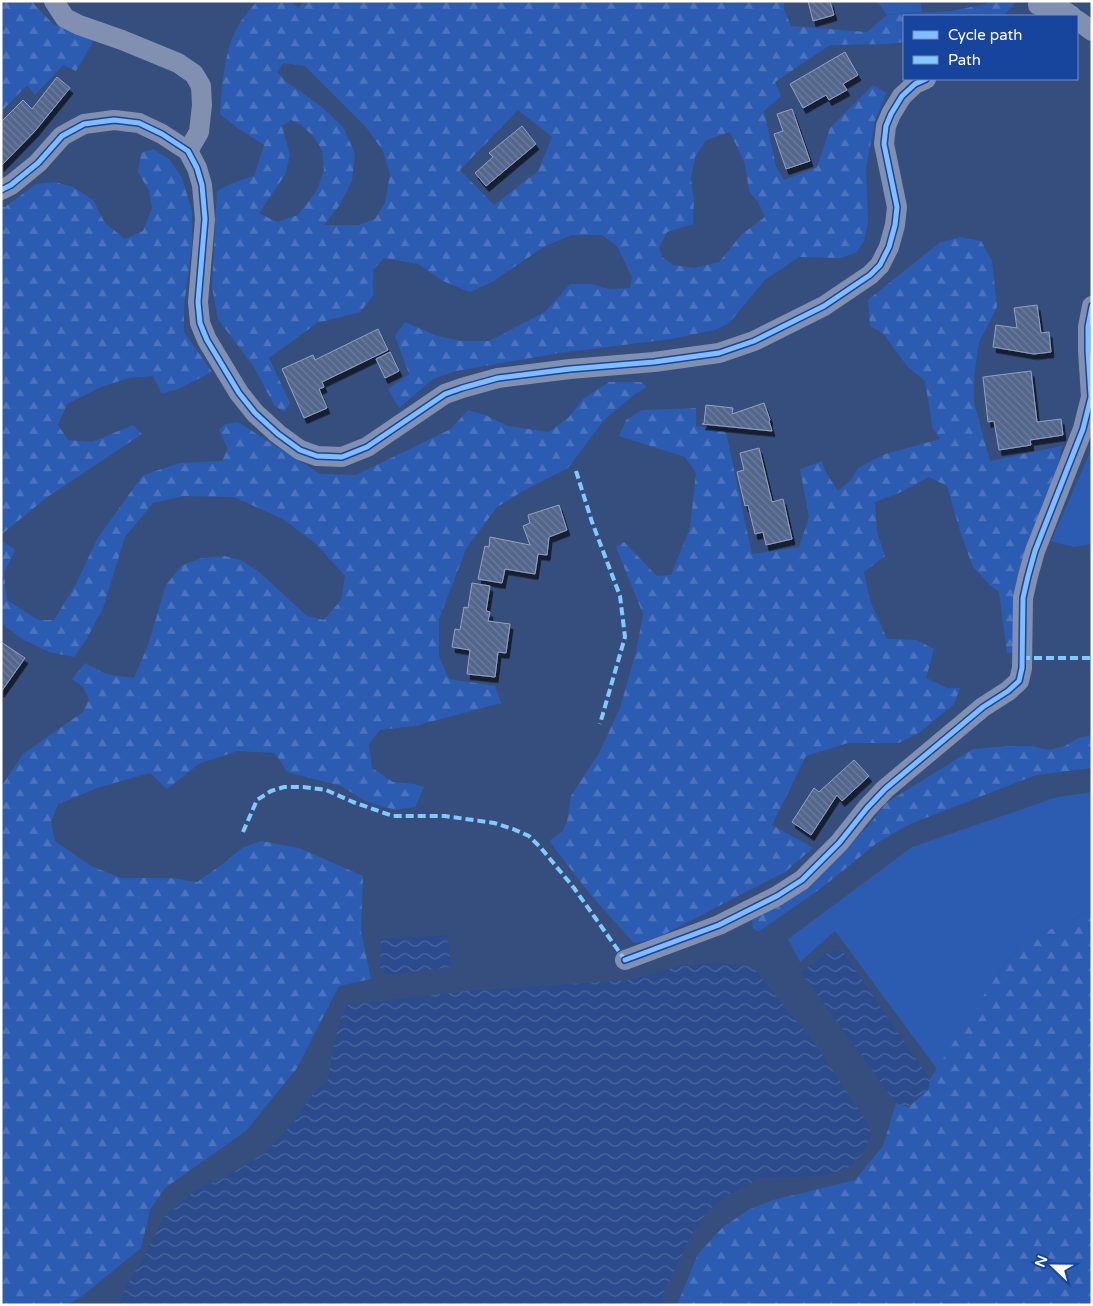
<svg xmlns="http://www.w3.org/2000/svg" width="1093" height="1306" font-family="'Varela Round',sans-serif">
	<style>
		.green { fill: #2c5bb2 }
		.forest { fill: url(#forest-firs); fill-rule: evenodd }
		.water { fill: url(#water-waves) }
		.building { fill: url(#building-back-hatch); stroke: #95a2bd; filter: url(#shadow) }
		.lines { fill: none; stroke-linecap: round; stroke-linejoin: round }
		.minor { stroke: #8190b0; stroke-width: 20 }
		.quiet { stroke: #80caff; stroke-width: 4; stroke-dasharray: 8 4; stroke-linecap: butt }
		.cycleway-casing { stroke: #17449d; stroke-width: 8 }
		.cycleway { stroke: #80bcff; stroke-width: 5 }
	</style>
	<defs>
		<pattern id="forest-firs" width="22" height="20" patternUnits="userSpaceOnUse" patternTransform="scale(1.25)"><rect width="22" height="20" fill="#2c5bb2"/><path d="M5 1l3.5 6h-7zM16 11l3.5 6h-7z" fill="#4c74be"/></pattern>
		<pattern id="water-waves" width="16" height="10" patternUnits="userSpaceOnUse" patternTransform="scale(1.25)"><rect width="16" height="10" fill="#2b4b8d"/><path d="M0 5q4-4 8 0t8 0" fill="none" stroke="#4b669e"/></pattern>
		<pattern id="building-back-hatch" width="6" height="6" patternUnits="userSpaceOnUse" patternTransform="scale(1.25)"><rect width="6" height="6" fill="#53668c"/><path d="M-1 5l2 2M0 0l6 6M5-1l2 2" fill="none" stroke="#6d7d9d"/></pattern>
		<filter id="shadow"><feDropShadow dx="3" dy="5.5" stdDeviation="0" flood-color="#0009"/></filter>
	</defs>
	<rect width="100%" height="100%" fill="#364e7e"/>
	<path class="green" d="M 877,1 L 920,1 L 922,12 L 887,15 Z
		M 1092,448 L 1092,544 L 1074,547 L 1051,541 Z
		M 1092,792 L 1092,911 L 1022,942 L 998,973 L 937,1069 L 835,931 L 800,962 L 788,939 L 912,847 L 1057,797 Z"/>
	<path class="forest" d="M 1,1 L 33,1 L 34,4 L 53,24 L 94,40 L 76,71 L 63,65 L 35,95 L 27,85 L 1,112 Z
		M 257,1 L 291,1 L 298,8 L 304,1 L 784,1 L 784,9 L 791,26 L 867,32 L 887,15 L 951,11 L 986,4 L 988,1 L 1017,1 L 1003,16 L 904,16 L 904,42 L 889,44 L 830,45 L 775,82 L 781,96 L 764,111 L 776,166 L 784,180 L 817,167 L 830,128 L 873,85 L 886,93 L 875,121 L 866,168 L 868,222 L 864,241 L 856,253 L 840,258 L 799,257 L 765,280 L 729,323 L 715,330 L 671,339 L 559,353 L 456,371 L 433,379 L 399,408 L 388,389 L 409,374 L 395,336 L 405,322 L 437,336 L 460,341 L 489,341 L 545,312 L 570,284 L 592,284 L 608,289 L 630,288 L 632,277 L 617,246 L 602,235 L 572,235 L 545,246 L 492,282 L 470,292 L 443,281 L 418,264 L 384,258 L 373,270 L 373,296 L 360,312 L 317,323 L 269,358 L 290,403 L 284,412 L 274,405 L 254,367 L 218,319 L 212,287 L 217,191 L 230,184 L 254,176 L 264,145 L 236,127 L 220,114 C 222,86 224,51 238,26 C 243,17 251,9 257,1 ZM 284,63 L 305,66 L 366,127 L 383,151 L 390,174 L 385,203 L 375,219 L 359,225 L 324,225 L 339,206 L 352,181 L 355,153 L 343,127 L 322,107 L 288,83 L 277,72 ZM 518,110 L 552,137 L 538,171 L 494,205 L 460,170 ZM 291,120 L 301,125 L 313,136 L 322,150 L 324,170 L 317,190 L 298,215 L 277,222 L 259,213 L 285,175 L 290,155 L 282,126 ZM 730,132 L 745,164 L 749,191 L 758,202 L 765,217 L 742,234 L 719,262 L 695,268 L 673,265 L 662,257 L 659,247 L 667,232 L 693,224 L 694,200 L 691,179 L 695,157 L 706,140 Z
		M 153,149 L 170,160 L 182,178 L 192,211 L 192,244 L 184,306 L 184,332 L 212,372 L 180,388 L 162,394 L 153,376 L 129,378 L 101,387 L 67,404 L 58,425 L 68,440 L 92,442 L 133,425 L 142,434 L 46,498 L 1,535 L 1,207 L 5,207 L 36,184 L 55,182 L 73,187 L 93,200 L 105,223 L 125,239 L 143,231 L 152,208 L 149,191 L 138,172 L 141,153 Z
		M 960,237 L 981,241 L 992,261 L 997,307 L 979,342 L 974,377 L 974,403 L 990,461 L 1062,446 L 1059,461 L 1019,578 L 1015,651 L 1007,654 L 999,592 L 989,584 L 973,567 L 961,534 L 947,486 L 929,477 L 899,493 L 875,502 L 877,532 L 885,556 L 864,572 L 870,601 L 887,639 L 916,640 L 934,649 L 926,678 L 947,688 L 960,688 L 954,704 L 920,732 L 899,743 L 848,743 L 806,756 L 772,825 L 813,848 L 785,872 L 655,939 L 634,943 L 590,894 L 549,841 L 562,832 L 567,822 L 571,796 L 599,753 L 620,708 L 636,652 L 643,614 L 616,547 L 624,542 L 657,576 L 671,575 L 690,528 L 696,473 L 685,457 L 619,436 L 626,420 L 642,410 L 696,408 L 696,426 L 726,432 L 752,554 L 799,547 L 809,517 L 800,469 L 822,461 L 825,471 L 838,491 L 851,480 L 858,468 L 882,455 L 940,439 L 933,429 L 925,381 L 908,367 L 889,342 L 884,334 L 870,326 L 868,300 L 939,243 Z
		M 609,382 L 641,382 L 647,387 L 635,394 L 604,420 L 568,468 L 523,491 L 497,507 L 466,549 L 439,619 L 439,656 L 449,679 L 495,686 L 501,703 L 415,726 L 380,730 L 369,744 L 372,768 L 393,782 L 414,784 L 424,787 L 415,807 L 395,810 L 365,801 L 341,786 L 287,772 L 275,753 L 238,751 L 200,763 L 167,789 L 150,773 L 100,787 L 58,804 L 51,822 L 55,841 L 91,866 L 121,878 L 170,878 L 197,882 L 224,863 L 242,848 L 261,841 L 299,848 L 363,876 L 361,931 L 371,979 L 339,986 L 297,1068 L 246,1131 L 165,1188 L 150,1210 L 141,1248 L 82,1296 L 67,1305 L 1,1305 L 1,787 L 23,754 L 83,712 L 89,699 L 83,687 L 72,679 L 85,663 L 106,674 L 134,678 L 148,645 L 166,585 L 182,565 L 202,558 L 225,556 L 242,561 L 258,571 L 307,616 L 324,620 L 341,600 L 345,576 L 316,544 L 283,519 L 234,497 L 183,496 L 153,503 L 125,537 L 103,608 L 86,640 L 74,657 L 49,652 L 22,639 L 1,623 L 1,540 L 15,550 L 4,573 L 7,600 L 38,620 L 54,620 L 77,582 L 97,539 L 143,475 L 180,463 L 222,461 L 228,449 L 219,430 L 226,424 L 238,422 L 320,474 L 356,475 L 451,429 L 468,410 L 485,415 L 508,426 L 549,432 L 569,417 L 583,399 Z
		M 1092,735 L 1092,768 L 1036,775 L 910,824 L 877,843 L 820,889 L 758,932 L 753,928 L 752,920 L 800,891 L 833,863 L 870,824 L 886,803 L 973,749 L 1008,746 L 1031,746 L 1049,750 L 1065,746 L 1078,738 Z
		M 1092,911 L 1092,1305 L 677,1305 L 698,1254 L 723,1227 L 750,1209 L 773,1200 L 855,1180 L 883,1146 L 896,1103 L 908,1107 L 928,1090 L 930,1079 L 998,973 L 1022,942 Z"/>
	<path class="water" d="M 447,935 L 451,967 L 388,975 L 380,967 L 381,939 Z
		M 833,950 L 843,952 L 930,1079 L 928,1090 L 908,1107 L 896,1103 L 801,972 Z
		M 711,963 L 752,966 L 816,1045 L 867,1122 L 871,1135 L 862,1154 L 848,1168 L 826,1176 L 760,1178 L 730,1194 L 710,1209 L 693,1232 L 663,1294 L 662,1305 L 119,1305 L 125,1289 L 146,1253 L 164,1217 L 188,1196 L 207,1184 L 219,1181 L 265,1153 L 292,1124 L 312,1095 L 328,1079 L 333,1048 L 341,1018 L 347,1005 L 467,991 L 629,980 L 677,967 Z"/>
	<path class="building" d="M 808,1 L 830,1 L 834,15 L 813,21 Z
		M 845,52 L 858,75 L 843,84 L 847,90 L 829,100 L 826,95 L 803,108 L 790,84 Z
		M 57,77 L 70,88 L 35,131 L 1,166 L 1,122 L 23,100 L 32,109 Z
		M 792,109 L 810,161 L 786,169 L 774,134 L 783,131 L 777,114 Z
		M 522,126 L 536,144 L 486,186 L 475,173 L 493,157 L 489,153 Z
		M 1037,305 L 1041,333 L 1049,332 L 1051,352 L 1034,354 L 993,347 L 996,325 L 1017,328 L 1014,308 Z
		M 378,329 L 388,350 L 322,382 L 324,387 L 319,389 L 327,408 L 304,418 L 282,369 L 313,355 L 315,360 Z
		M 390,352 L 399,371 L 385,378 L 376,359 Z
		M 1031,371 L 1037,422 L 1061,419 L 1063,435 L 1030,440 L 1031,445 L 999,450 L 994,421 L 988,422 L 983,377 Z
		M 764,403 L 770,420 L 769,421 L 772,431 L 702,424 L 704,423 L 706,405 L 733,408 L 732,414 Z
		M 759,448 L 772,502 L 783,499 L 792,539 L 766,545 L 763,532 L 755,534 L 748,505 L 745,506 L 737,472 L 744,470 L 740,453 Z
		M 559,505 L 567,530 L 549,537 L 547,555 L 538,554 L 535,574 L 505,569 L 502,583 L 478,579 L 485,546 L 489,547 L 490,537 L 530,545 L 523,526 L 530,523 L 528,515 Z
		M 472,583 L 490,586 L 486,611 L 490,612 L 488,621 L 510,624 L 506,653 L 498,652 L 495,677 L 467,674 L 470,650 L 452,647 L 455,629 L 460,630 L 464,607 L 468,608 Z
		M 1,642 L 25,658 L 1,692 Z
		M 854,760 L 869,776 L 842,801 L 837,795 L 811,835 L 792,822 L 814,788 L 819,792 Z"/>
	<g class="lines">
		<path class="minor" d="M 54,1 L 65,18 L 79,25 L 122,40 L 178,63 L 194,74 L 201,86 L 202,105 L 199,132 L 188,151
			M 1038,5 L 1066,12 L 1072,16
			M 1077,20 L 1092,31
			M 1,190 L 11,185 L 38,163 L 62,136 L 84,124 L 114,120 L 139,123 L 162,134 L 188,151 L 197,168 L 202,185 L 205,219 L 198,302 L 200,323 L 207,340 L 239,393 L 255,413 L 278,434 L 300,450 L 317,456 L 342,457 L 367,447 L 445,394 L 462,388 L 498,378 L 570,369 L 654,362 L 719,353 L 754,341 L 824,306 L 870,275 L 880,265 L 889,247 L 895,225 L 897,207 L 884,144 L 886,126 L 891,114 L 902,96 L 915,84 L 926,79
			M 625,960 L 719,925 L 777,896 L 802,880 L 839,843 L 867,808 L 885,789 L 983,707 L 1008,691 L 1019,681 L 1022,668 L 1023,598 L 1028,576 L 1035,551 L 1083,429 L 1091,397 L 1088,350 L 1088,327 L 1092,306"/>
		<path class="quiet" d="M 576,471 L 592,522 L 620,596 L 625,637 L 600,724
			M 1022,658 L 1092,658
			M 243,832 L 257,800 L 271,791 L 284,787 L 303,787 L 326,790 L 353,802 L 393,816 L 445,816 L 494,823 L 513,829 L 529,836 L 541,848 L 574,888 L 625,960"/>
		<defs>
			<path id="cycleway" d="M 1,190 L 11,185 L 38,163 L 62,136 L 84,124 L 114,120 L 139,123 L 162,134 L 188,151 L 197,168 L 202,185 L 205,219 L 198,302 L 200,323 L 207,340 L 239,393 L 255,413 L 278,434 L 300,450 L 317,456 L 342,457 L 367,447 L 445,394 L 462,388 L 498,378 L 570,369 L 654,362 L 719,353 L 754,341 L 824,306 L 870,275 L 880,265 L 889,247 L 895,225 L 897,207 L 884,144 L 886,126 L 891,114 L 902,96 L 915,84 L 926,79
				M 625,960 L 719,925 L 777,896 L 802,880 L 839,843 L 867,808 L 885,789 L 983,707 L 1008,691 L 1019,681 L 1022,668 L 1023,598 L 1028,576 L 1035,551 L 1083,429 L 1091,397 L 1088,350 L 1088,327 L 1092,306"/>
		</defs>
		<use href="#cycleway" class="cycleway-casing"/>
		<use href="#cycleway" class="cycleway"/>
	</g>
	<rect width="1093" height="1306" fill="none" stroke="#ffffff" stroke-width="5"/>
	<rect x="903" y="15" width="175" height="65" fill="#17449d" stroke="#748fc4"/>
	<rect x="913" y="31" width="25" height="8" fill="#80bcff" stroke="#748fc4"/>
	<text x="948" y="40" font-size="15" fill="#ffffff">Cycle path</text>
	<rect x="913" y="56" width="25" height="8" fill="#80caff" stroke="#748fc4"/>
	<text x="948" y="65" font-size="15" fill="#ffffff">Path</text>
	<g transform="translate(1053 1266) rotate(292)" stroke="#17449d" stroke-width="4" paint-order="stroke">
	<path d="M0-4L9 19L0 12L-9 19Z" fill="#ffffff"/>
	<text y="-8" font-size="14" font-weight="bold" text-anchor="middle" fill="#ffffff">N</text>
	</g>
</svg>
